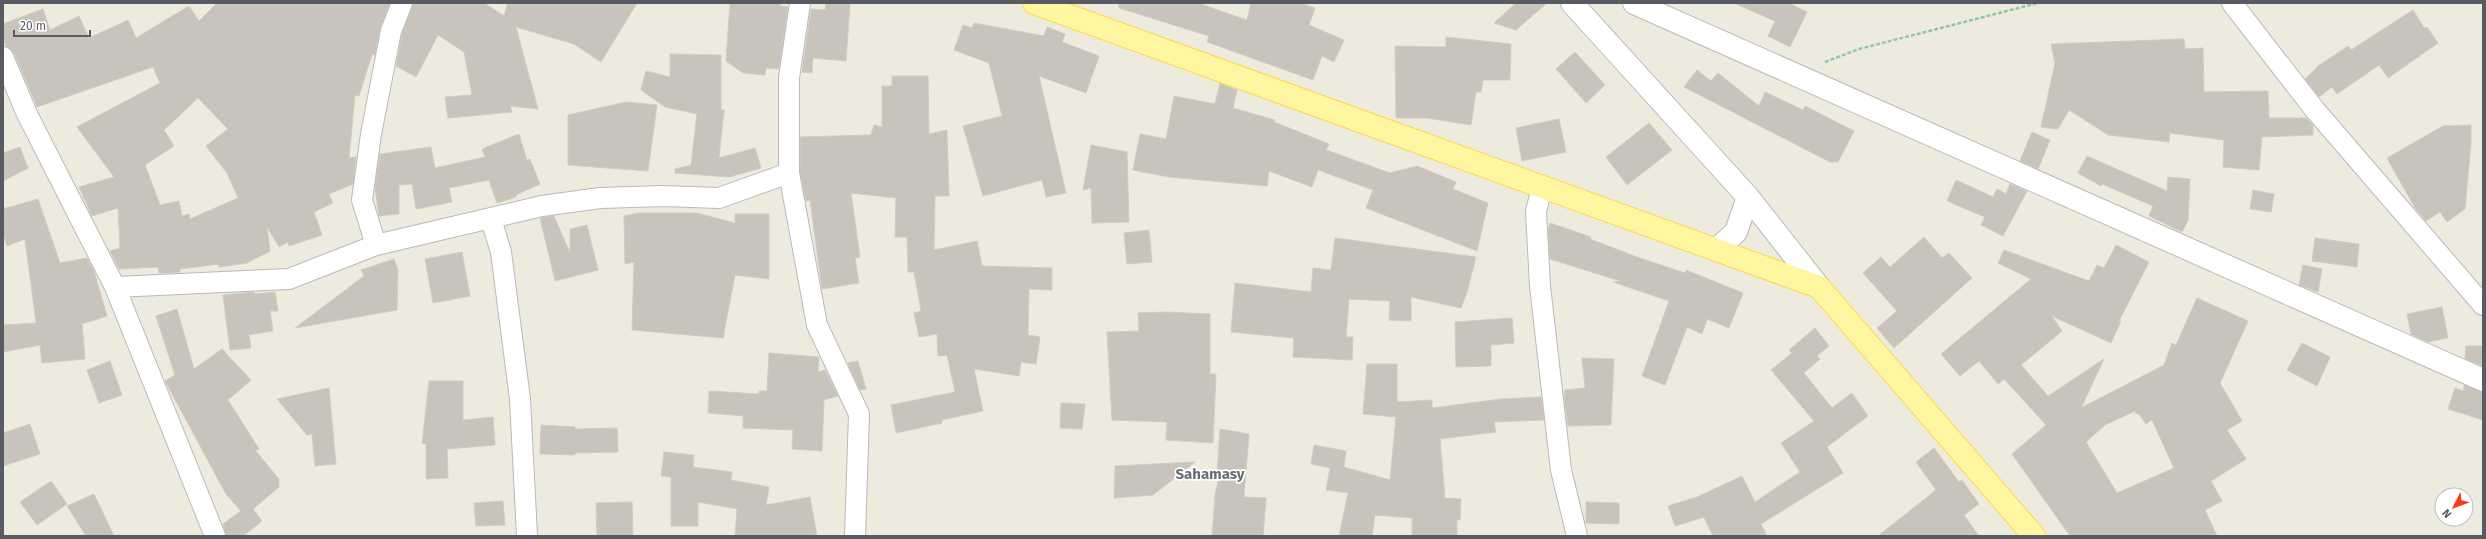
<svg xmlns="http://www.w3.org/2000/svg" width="2486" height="539" font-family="'Fira Sans',sans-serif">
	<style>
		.building { fill: #c8c4bb; stroke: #d2cdbc; fill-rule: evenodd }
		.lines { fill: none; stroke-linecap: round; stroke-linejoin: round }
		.minor-casing { stroke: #b7b9bf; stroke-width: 22 }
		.tertiary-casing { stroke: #b7b9bf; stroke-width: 24 }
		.primary-casing { stroke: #fed746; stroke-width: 24 }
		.path { stroke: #91c8a4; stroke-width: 2.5; stroke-dasharray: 4 2; stroke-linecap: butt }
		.minor { stroke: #fff; stroke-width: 20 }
		.tertiary { stroke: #fff; stroke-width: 22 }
		.primary { stroke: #fff6a1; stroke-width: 22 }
		.labels { text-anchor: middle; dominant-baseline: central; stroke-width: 3.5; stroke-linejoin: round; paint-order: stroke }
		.district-label { font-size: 15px; font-weight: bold; fill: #696d74; stroke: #fff }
	</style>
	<rect width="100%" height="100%" fill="#edebde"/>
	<path class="building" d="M 217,3 L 390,3 L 380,29 L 375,55 L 372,54 L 359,96 L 355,95 L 349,158 L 356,157 L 353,184 L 329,194 L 333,203 L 314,212 L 322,235 L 289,246 L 288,242 L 279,247 L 267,227 L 270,251 L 247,263 L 219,267 L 219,264 L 180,269 L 180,272 L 173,273 L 159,273 L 158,267 L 119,269 L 110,251 L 120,248 L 118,208 L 92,216 L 79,187 L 114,177 L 77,127 L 160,83 L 153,67 L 37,107 L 14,53 L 6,46 L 3,37 L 3,24 L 43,9 L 50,30 L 79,16 L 89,38 L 128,20 L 136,38 L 189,6 L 199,21 ZM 198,98 L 228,129 L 206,146 L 227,173 L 238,198 L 190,219 L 189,214 L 182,216 L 179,201 L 160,205 L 145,165 L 174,146 L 164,130 Z
		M 413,3 L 484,3 L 504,16 L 508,3 L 637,3 L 601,62 L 574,44 L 516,27 L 538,109 L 510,106 L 512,112 L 448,118 L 445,97 L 472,95 L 464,52 L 438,35 L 416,77 L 396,66 L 402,34 Z
		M 730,3 L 781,3 L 780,6 L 788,7 L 779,69 L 766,68 L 765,75 L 743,73 L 726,61 Z
		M 826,3 L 850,3 L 846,61 L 813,58 L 812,73 L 802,72 L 811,9 L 825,10 Z
		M 1119,3 L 1197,3 L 1247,20 L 1251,3 L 1300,3 L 1315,8 L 1309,25 L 1344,40 L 1334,62 L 1322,56 L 1313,80 L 1207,42 L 1209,36 L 1119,8 Z
		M 1516,3 L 1547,3 L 1516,30 L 1494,23 Z
		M 1734,3 L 1788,3 L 1807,12 L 1790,47 L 1768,36 L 1775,21 Z
		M 2413,10 L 2424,28 L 2427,27 L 2438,43 L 2388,78 L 2379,65 L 2337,94 L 2332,87 L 2319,97 L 2305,79 L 2318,66 L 2348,46 L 2351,50 Z
		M 974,23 L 1044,36 L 1047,27 L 1065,34 L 1062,42 L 1099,56 L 1086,93 L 1039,76 L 1066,193 L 1046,197 L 1042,180 L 983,196 L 963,126 L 1002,116 L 989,63 L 954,50 L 963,25 L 972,28 Z
		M 1446,37 L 1511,44 L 1510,80 L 1483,80 L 1481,92 L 1476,92 L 1471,125 L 1427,118 L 1396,118 L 1395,46 L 1446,47 Z
		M 2184,39 L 2185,49 L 2203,48 L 2204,92 L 2268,91 L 2269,118 L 2306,118 L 2313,125 L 2313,135 L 2262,137 L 2259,170 L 2223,167 L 2224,140 L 2170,133 L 2169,142 L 2108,135 L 2069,110 L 2058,129 L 2041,127 L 2055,63 L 2051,44 Z
		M 1575,52 L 1605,85 L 1586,103 L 1556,69 Z
		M 670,54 L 721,55 L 721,110 L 724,110 L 719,158 L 755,148 L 761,168 L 729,177 L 675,173 L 675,169 L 691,165 L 697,114 L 665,107 L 641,90 L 646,71 L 670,77 Z
		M 1697,70 L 1711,81 L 1718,73 L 1759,106 L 1765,92 L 1803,110 L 1805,106 L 1854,131 L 1838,162 L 1830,162 L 1684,87 Z
		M 892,76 L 928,76 L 929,134 L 947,130 L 949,196 L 935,196 L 934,250 L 977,241 L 982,266 L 1052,268 L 1052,290 L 1029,289 L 1028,335 L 1040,337 L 1036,364 L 1021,362 L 1019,376 L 974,369 L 983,411 L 942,420 L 942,423 L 896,433 L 891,405 L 955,392 L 947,355 L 938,356 L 937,334 L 919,337 L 914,313 L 921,311 L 914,272 L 908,272 L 907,237 L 895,237 L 896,198 L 851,193 L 860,257 L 855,258 L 859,283 L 822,289 L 810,200 L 806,201 L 800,172 L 800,137 L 871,135 L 874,125 L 882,127 L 882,86 L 892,86 Z
		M 1220,83 L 1237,90 L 1233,108 L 1275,120 L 1274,122 L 1329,144 L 1326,150 L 1390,173 L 1417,166 L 1456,182 L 1453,189 L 1488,203 L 1477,251 L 1366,208 L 1373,190 L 1318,170 L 1312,187 L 1269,171 L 1267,186 L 1169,177 L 1133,170 L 1140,134 L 1166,139 L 1174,96 L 1215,104 Z
		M 626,102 L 657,105 L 648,171 L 568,165 L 568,115 Z
		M 1559,119 L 1566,152 L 1522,161 L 1516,128 Z
		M 1649,123 L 1672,150 L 1627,185 L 1606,157 Z
		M 2471,125 L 2471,143 L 2465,209 L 2447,222 L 2440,212 L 2426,221 L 2415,208 L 2387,158 L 2443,126 Z
		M 2032,132 L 2050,140 L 2038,169 L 2020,161 Z
		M 519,134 L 527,160 L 530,159 L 540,184 L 516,195 L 516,197 L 497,203 L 489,180 L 449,188 L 452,202 L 416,209 L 412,184 L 399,185 L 399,214 L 379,216 L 375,188 L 380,154 L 431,147 L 435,168 L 485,157 L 482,149 Z
		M 1091,145 L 1127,152 L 1129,222 L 1092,223 L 1091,188 L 1083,190 Z
		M 20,147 L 28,168 L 3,181 L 3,153 Z
		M 2087,156 L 2167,191 L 2168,177 L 2190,179 L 2188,220 L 2182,232 L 2149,216 L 2153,206 L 2102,184 L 2101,186 L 2078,173 Z
		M 1956,180 L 1993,197 L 1997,189 L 2006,194 L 2010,184 L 2027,191 L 2003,236 L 1981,225 L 1985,217 L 1947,201 Z
		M 2253,190 L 2274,194 L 2271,212 L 2250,209 Z
		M 38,199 L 60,263 L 87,258 L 94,271 L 107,316 L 82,324 L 85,359 L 42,363 L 40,345 L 3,352 L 3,325 L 36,323 L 25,239 L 7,246 L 3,233 L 3,209 Z
		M 638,213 L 697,213 L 735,223 L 735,214 L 769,214 L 769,279 L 735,275 L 723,338 L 632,330 L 634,262 L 625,264 L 624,216 Z
		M 554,216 L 570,253 L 570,229 L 587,225 L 598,270 L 555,281 L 540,218 Z
		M 1550,223 L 1591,237 L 1590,239 L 1637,257 L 1685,273 L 1686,270 L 1743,293 L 1729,328 L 1707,319 L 1702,334 L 1687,327 L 1665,385 L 1642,376 L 1669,301 L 1613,282 L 1620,281 L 1550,259 L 1548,230 Z
		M 1149,230 L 1152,262 L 1127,264 L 1124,233 Z
		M 1924,237 L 1942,258 L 1949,253 L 1972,278 L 1894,348 L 1877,328 L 1897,311 L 1863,273 L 1881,257 L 1890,267 Z
		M 1335,238 L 1476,257 L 1467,292 L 1461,308 L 1411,297 L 1411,321 L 1389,320 L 1390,301 L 1349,299 L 1346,337 L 1353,337 L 1352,360 L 1293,357 L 1294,338 L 1231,332 L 1235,283 L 1311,292 L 1313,268 L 1331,270 Z
		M 2315,238 L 2359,244 L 2357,267 L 2312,261 Z
		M 2116,245 L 2149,262 L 2119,321 L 2121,321 L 2111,343 L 2052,316 L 2062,331 L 2021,365 L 2048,396 L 2104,359 L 2081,408 L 2164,365 L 2172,343 L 2176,345 L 2197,298 L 2248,321 L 2220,383 L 2242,421 L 2227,430 L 2246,459 L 2211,481 L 2222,501 L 2205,510 L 2217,536 L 2070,536 L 2012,454 L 2046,425 L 2004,379 L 1998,384 L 1979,361 L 1960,376 L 1941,354 L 2031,279 L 1998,263 L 2004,250 L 2089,281 L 2097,265 L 2104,268 ZM 2135,411 L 2136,414 L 2138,413 L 2146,424 L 2152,420 L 2174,468 L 2117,493 L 2086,442 L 2105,425 Z
		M 462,252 L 470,296 L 433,303 L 425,259 Z
		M 394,259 L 398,270 L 397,310 L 295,328 L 364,276 L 361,270 Z
		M 2303,265 L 2322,269 L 2318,292 L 2299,285 Z
		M 254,292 L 255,294 L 275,292 L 278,311 L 270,311 L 273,331 L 249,335 L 251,348 L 230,350 L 223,295 Z
		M 2442,307 L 2448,338 L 2428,342 L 2411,334 L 2407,314 Z
		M 177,309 L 194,369 L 222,349 L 251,380 L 228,400 L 259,449 L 255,450 L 279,479 L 279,487 L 253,509 L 262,521 L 243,536 L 226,536 L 223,524 L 241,511 L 226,494 L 165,381 L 175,375 L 156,316 Z
		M 1166,312 L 1210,314 L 1210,374 L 1216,374 L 1213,443 L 1166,440 L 1167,422 L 1112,420 L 1107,332 L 1139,331 L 1138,313 Z
		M 1512,318 L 1514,343 L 1491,345 L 1491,366 L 1456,367 L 1455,322 Z
		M 1815,328 L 1829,346 L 1817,356 L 1820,359 L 1804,373 L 1832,408 L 1852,393 L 1868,416 L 1827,447 L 1843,473 L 1761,524 L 1767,536 L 1713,536 L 1704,517 L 1675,526 L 1668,506 L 1697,497 L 1742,476 L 1755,502 L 1800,472 L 1781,443 L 1814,421 L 1771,370 L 1792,353 L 1789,350 Z
		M 2302,343 L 2330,357 L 2317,386 L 2287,370 Z
		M 2466,346 L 2483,346 L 2483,366 L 2465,359 Z
		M 769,353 L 819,357 L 818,372 L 825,370 L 838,396 L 824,400 L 822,451 L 792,449 L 793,430 L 743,428 L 743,416 L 708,413 L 709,391 L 759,394 L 759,391 L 767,391 Z
		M 1582,358 L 1614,359 L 1611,425 L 1568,426 L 1564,396 L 1565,390 L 1585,388 Z
		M 110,361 L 122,395 L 99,403 L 87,370 Z
		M 858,361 L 866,389 L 860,390 L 848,363 Z
		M 1367,364 L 1397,364 L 1397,402 L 1432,400 L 1432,408 L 1501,399 L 1541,397 L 1544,420 L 1494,422 L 1496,432 L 1440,439 L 1445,498 L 1461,499 L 1460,520 L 1457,520 L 1457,536 L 1412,536 L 1412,518 L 1375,515 L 1372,536 L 1339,536 L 1348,493 L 1326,490 L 1330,468 L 1311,464 L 1314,445 L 1346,451 L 1344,467 L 1390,480 L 1396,417 L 1363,414 Z
		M 429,381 L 463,381 L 463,420 L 493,417 L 495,445 L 447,449 L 448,478 L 426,479 L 426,443 L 422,444 Z
		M 2464,385 L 2483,392 L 2483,420 L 2448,409 L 2455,388 L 2464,391 Z
		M 329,388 L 336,464 L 315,466 L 312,434 L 307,435 L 277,399 Z
		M 1061,403 L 1085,404 L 1082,429 L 1060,428 Z
		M 30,424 L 40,454 L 3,466 L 3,433 Z
		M 541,425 L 575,427 L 575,429 L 617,428 L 618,452 L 575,453 L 575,455 L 540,454 Z
		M 1220,429 L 1249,434 L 1244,497 L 1266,498 L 1263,536 L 1212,536 L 1215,495 L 1220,473 L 1217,473 Z
		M 1934,448 L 1959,482 L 1962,480 L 1979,504 L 1964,515 L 1979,536 L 1878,536 L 1936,490 L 1916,462 Z
		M 664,452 L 694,455 L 693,467 L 732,472 L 731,480 L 769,487 L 766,505 L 810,497 L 817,536 L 735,536 L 737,509 L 698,502 L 698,526 L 671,526 L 671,477 L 661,476 Z
		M 1195,462 L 1153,495 L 1114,498 L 1115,466 Z
		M 51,481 L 67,504 L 37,525 L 20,502 Z
		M 94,494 L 114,536 L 86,536 L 67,506 Z
		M 503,501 L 505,525 L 476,526 L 474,503 Z
		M 632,502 L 633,536 L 597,536 L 596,503 Z
		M 1586,502 L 1619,503 L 1619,524 L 1586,523 Z"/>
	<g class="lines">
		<defs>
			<path id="minor" d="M 800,3 L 789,78 L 789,173 L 817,325 L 859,414 L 855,536
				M 2232,3 L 2315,110 L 2483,305
				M 3,57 L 27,114 L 115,287 L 215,536
				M 1542,188 L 1536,211 L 1540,286 L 1561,470 L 1577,536
				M 491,219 L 501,252 L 520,399 L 527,536
				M 376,245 L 362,200 L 371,134 L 391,31 L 402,3
				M 115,287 L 289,279 L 376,245 L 542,206 L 600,198 L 663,196 L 719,198 L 789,173"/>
			<path id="tertiary" d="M 1572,3 L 1748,197 L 1819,287
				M 1634,3 L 2483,380
				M 1716,250 L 1736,232 L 1748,197"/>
			<path id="primary" d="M 1034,3 L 1819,287 L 2034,536"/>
		</defs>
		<use href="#minor" class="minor-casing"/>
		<use href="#tertiary" class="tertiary-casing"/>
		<use href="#primary" class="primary-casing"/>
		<path class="path" d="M 1825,62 L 1859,49 L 2038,3"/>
		<use href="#minor" class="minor"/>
		<use href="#tertiary" class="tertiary"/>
		<use href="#primary" class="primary"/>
	</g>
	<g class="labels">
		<g class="district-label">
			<text x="1210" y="474">Sahamasy</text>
		</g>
	</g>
	<rect width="2486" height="539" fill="none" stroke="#585b61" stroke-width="8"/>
	<g transform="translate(2454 507) rotate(228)"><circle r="19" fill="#ffffff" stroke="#bcbdc0"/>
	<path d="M0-3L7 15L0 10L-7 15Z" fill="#f93a19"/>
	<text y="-6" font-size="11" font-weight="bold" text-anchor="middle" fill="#585b61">N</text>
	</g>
	<path d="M14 30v6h76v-6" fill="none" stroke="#585b61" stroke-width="2"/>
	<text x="20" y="30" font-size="12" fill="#585b61" stroke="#ffffff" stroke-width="3" paint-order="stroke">20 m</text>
</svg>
